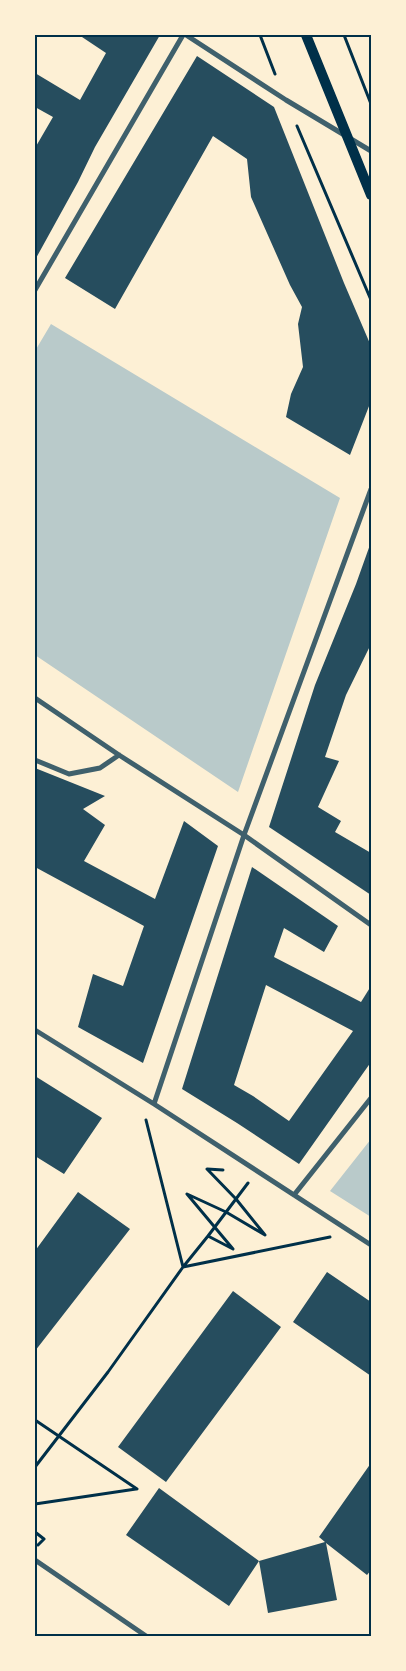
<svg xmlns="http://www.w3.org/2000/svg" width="406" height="1671" font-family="'Open Sans',sans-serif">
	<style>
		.green { fill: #b9caca }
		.building { fill: #264d5e; fill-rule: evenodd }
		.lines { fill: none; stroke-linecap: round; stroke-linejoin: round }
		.path { stroke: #003049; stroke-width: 3 }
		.minor { stroke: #3f606c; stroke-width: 5 }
		.secondary { stroke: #003049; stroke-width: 10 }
		.neatline { fill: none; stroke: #003049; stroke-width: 2 }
	</style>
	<rect width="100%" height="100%" fill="#fdf0d5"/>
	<path class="green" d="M 51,324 L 340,498 L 238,792 L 35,655 L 35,351 Z
		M 371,1139 L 371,1217 L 330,1191 Z"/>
	<path class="building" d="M 79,35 L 160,35 L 95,147 L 78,182 L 35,260 L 35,148 L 53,117 L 35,107 L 35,73 L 80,100 L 106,53 Z
		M 197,56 L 274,107 L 344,283 L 371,346 L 371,401 L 350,455 L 286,417 L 291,394 L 303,367 L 298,324 L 302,307 L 290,285 L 251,197 L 247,159 L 213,136 L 115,309 L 65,278 Z
		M 371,542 L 371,644 L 346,695 L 325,757 L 339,761 L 318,807 L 341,821 L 335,832 L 371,853 L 371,895 L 269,827 L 315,685 L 356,584 Z
		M 35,768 L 105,796 L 83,809 L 105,825 L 84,861 L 155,899 L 184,821 L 218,846 L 143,1063 L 78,1027 L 93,974 L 123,986 L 144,926 L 35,867 Z
		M 252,867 L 338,926 L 324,952 L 284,928 L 274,957 L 361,1002 L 371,986 L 371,1062 L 299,1164 L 237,1123 L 182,1089 ZM 266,985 L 353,1031 L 289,1121 L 253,1096 L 234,1085 Z
		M 35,1076 L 102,1118 L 64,1174 L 35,1156 Z
		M 78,1192 L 130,1229 L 35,1351 L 35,1251 Z
		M 327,1272 L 371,1302 L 371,1376 L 293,1322 Z
		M 233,1291 L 281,1327 L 166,1482 L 118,1447 Z
		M 371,1463 L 371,1570 L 367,1575 L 326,1543 L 337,1600 L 268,1613 L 259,1561 L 229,1606 L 126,1535 L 159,1488 L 259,1561 L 325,1542 L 319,1537 Z"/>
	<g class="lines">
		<path class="path" d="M 260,35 L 275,74
			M 344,35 L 371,104
			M 297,126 L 371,300
			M 146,1120 L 183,1267 L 330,1237
			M 208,1236 L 248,1183
			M 35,1420 L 137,1489
			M 35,1467 L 108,1372 L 183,1267 L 208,1236 L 233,1249 L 187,1194 L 226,1212 L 265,1235 L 236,1199 L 207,1169 L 223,1170
			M 35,1504 L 136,1489
			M 35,1532 L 44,1539 L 38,1545"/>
		<path class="minor" d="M 186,35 L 286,100 L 371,151
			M 35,290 L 183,35
			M 35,698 L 119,755 L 244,835 L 371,925
			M 35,760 L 69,774 L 100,768 L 119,755
			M 35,1030 L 154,1104 L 371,1245
			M 154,1104 L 244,835 L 371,489
			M 294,1195 L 371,1098
			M 35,1560 L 146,1636"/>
		<path class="secondary" d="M 306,35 L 371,195"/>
	</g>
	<rect width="406" height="1671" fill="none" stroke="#fdf0d5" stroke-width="72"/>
	<rect x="36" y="36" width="334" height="1599" class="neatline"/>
</svg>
